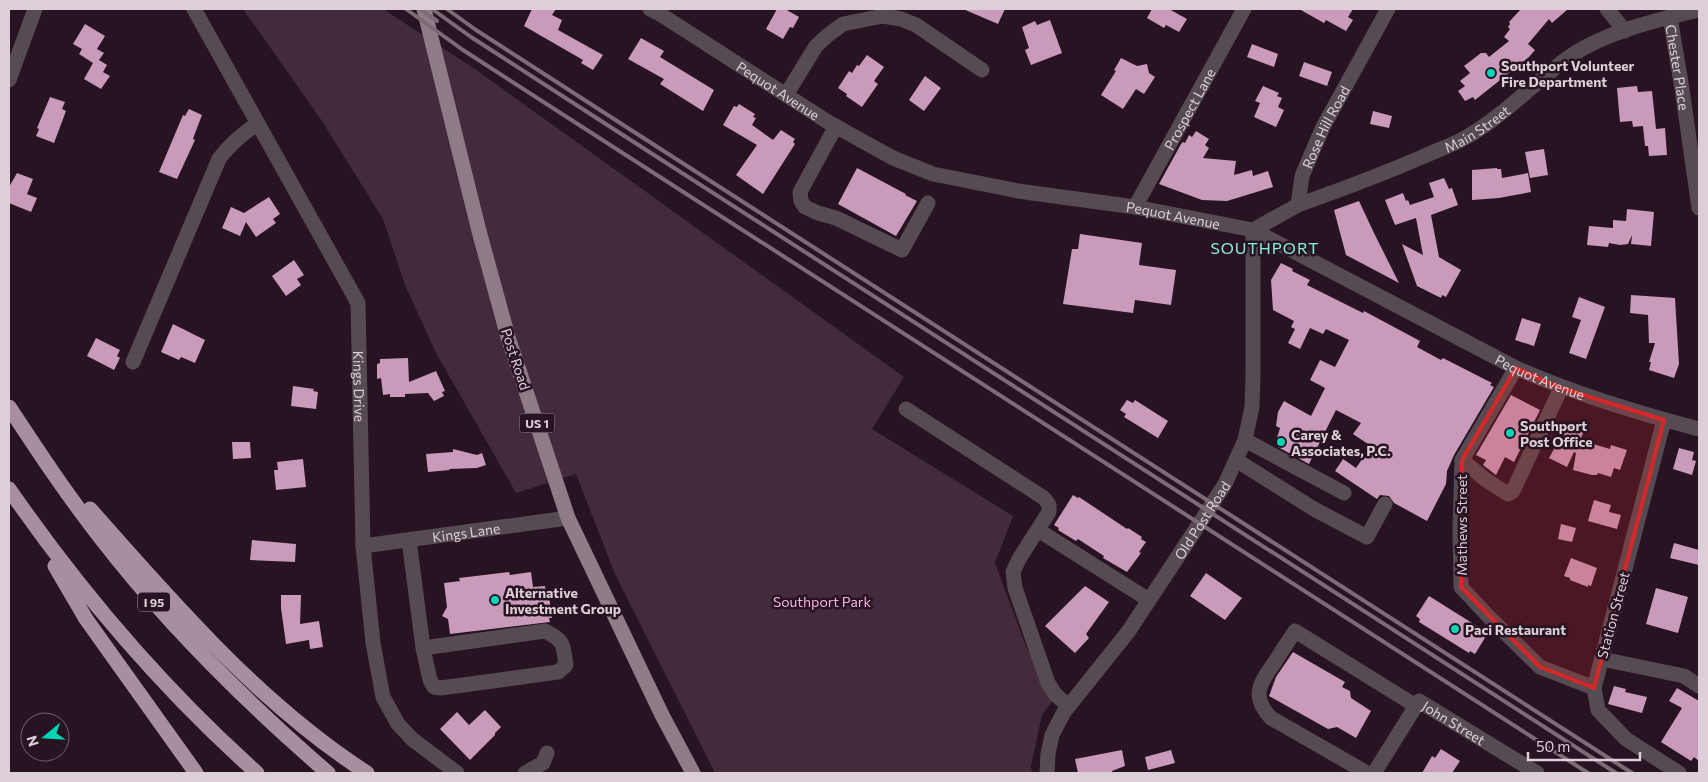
<svg xmlns="http://www.w3.org/2000/svg" width="1708" height="782" font-family="Commissioner,sans-serif">
	<style>
		.green { fill: #432b3c }
		.building { fill: #c99aba }
		.lines { fill: none; stroke-linecap: round; stroke-linejoin: round }
		.minor { stroke: #564b52; stroke-width: 15 }
		.major { stroke: #917b89; stroke-width: 15 }
		.highway { stroke: #a88e9f; stroke-width: 15 }
		.rail { stroke: #7c6b77; stroke-width: 4 }
		.marked { fill: #d62828; fill-opacity: 0.2; stroke: #d62828; stroke-width: 4; stroke-linejoin: round }
		.poi-dot { fill: #04d5b6; stroke: #271322; stroke-width: 2 }
		.labels { text-anchor: middle; dominant-baseline: central; stroke-width: 5; stroke-linejoin: round; paint-order: stroke }
		.shield { fill: #271322; stroke: #a697a1; stroke-width: 1 }
		.shield-label { font-size: 12px; font-weight: bold; fill: #ddcfd8 }
		.poi-label { font-size: 14px; font-weight: bold; fill: #ddcfd8; stroke: #271322; text-anchor: start }
		.street-label { font-size: 14px; fill: #ddcfd8; stroke: #271322 }
		.park-label { font-size: 14px; fill: #f8b3e3; stroke: #271322 }
		.quarter-label { font-size: 16px; letter-spacing: 1px; fill: #8beed7; stroke: #271322 }
	</style>
	<rect width="100%" height="100%" fill="#271322"/>
	<path class="green" d="M 243,9 L 383,9 L 472,67 L 904,377 L 872,429 L 1013,516 L 995,563 L 1027,649 L 1057,695 L 1042,715 L 1031,766 L 1032,773 L 715,773 L 615,574 L 576,474 L 516,493 L 436,353 L 405,285 L 383,219 L 322,121 Z"/>
	<path class="building" d="M 532,9 L 556,9 L 552,15 L 562,20 L 558,30 L 603,55 L 593,70 L 581,63 L 583,60 L 524,26 Z
		M 777,9 L 785,9 L 799,17 L 793,28 L 790,27 L 783,39 L 766,29 Z
		M 963,9 L 1005,9 L 998,24 Z
		M 1152,9 L 1169,9 L 1187,19 L 1179,32 L 1166,25 L 1164,28 L 1147,18 Z
		M 1299,9 L 1353,9 L 1348,17 L 1353,20 L 1346,31 L 1326,20 L 1324,23 Z
		M 1521,9 L 1568,9 L 1552,23 L 1549,19 L 1528,44 L 1535,50 L 1529,57 L 1475,100 L 1473,97 L 1465,101 L 1458,91 L 1465,86 L 1460,81 L 1470,73 L 1464,66 L 1481,53 L 1486,53 L 1489,57 L 1509,41 L 1504,37 L 1510,29 L 1508,27 L 1510,24 L 1509,22 Z
		M 1050,20 L 1062,53 L 1031,65 L 1025,50 L 1029,48 L 1022,27 L 1035,21 L 1037,25 Z
		M 85,24 L 105,36 L 97,49 L 104,53 L 99,60 L 107,65 L 103,72 L 110,76 L 101,89 L 84,79 L 93,63 L 79,54 L 82,49 L 73,44 Z
		M 641,38 L 664,51 L 660,57 L 714,90 L 703,111 L 660,84 L 664,79 L 628,59 Z
		M 1252,44 L 1278,54 L 1274,67 L 1247,57 Z
		M 867,55 L 884,67 L 874,81 L 878,84 L 862,107 L 846,96 L 847,94 L 838,88 L 849,71 L 852,73 L 857,65 L 859,66 Z
		M 1121,58 L 1137,66 L 1147,64 L 1149,73 L 1155,77 L 1144,94 L 1136,89 L 1123,109 L 1101,95 L 1116,71 L 1114,70 Z
		M 1304,62 L 1332,72 L 1327,86 L 1299,76 Z
		M 925,76 L 941,88 L 924,111 L 909,100 Z
		M 1263,86 L 1279,93 L 1277,96 L 1282,98 L 1278,107 L 1284,110 L 1276,127 L 1254,117 L 1260,103 L 1255,101 Z
		M 1637,86 L 1638,92 L 1652,91 L 1656,129 L 1665,128 L 1667,155 L 1649,156 L 1648,146 L 1645,146 L 1643,126 L 1633,127 L 1632,121 L 1620,122 L 1617,88 Z
		M 50,97 L 65,102 L 62,109 L 66,111 L 54,143 L 36,136 L 39,129 L 37,128 Z
		M 739,104 L 755,114 L 753,117 L 756,118 L 752,125 L 773,140 L 781,130 L 795,139 L 793,142 L 795,144 L 763,194 L 736,175 L 757,145 L 723,125 L 734,106 L 737,107 Z
		M 189,109 L 202,115 L 194,136 L 193,139 L 195,140 L 177,179 L 159,172 L 183,115 L 185,116 Z
		M 1373,111 L 1392,116 L 1389,128 L 1370,124 Z
		M 1196,131 L 1209,139 L 1205,145 L 1209,148 L 1203,158 L 1236,161 L 1234,175 L 1252,170 L 1253,176 L 1268,171 L 1273,187 L 1227,201 L 1202,200 L 1159,184 L 1181,144 L 1183,142 L 1185,143 L 1189,135 L 1192,137 Z
		M 1544,149 L 1548,175 L 1530,178 L 1525,152 Z
		M 857,168 L 906,194 L 905,195 L 917,201 L 896,236 L 838,204 Z
		M 1497,168 L 1497,169 L 1501,169 L 1502,178 L 1528,173 L 1531,192 L 1499,198 L 1472,200 L 1472,170 Z
		M 17,173 L 33,179 L 27,194 L 37,198 L 31,212 L 9,203 L 9,187 Z
		M 1444,178 L 1449,189 L 1452,188 L 1458,205 L 1431,215 L 1439,257 L 1461,270 L 1446,297 L 1442,295 L 1441,298 L 1417,286 L 1402,244 L 1423,255 L 1416,218 L 1395,225 L 1385,200 L 1403,193 L 1406,201 L 1408,200 L 1410,205 L 1434,197 L 1429,183 Z
		M 269,197 L 280,214 L 273,219 L 276,223 L 256,237 L 246,222 L 240,236 L 222,228 L 231,207 L 244,213 Z
		M 1359,201 L 1374,233 L 1399,283 L 1346,255 L 1334,210 Z
		M 1627,209 L 1654,212 L 1651,246 L 1631,244 L 1632,235 L 1628,244 L 1620,245 L 1609,243 L 1608,247 L 1587,245 L 1589,226 L 1613,228 L 1613,220 L 1626,221 Z
		M 1080,234 L 1142,243 L 1139,265 L 1176,270 L 1171,305 L 1135,300 L 1133,313 L 1063,304 L 1072,249 L 1078,249 Z
		M 294,260 L 304,275 L 297,279 L 301,285 L 286,296 L 272,276 Z
		M 1281,263 L 1293,269 L 1292,271 L 1310,280 L 1307,285 L 1363,313 L 1364,311 L 1420,341 L 1417,347 L 1441,360 L 1443,358 L 1492,383 L 1490,385 L 1494,387 L 1454,455 L 1447,471 L 1446,484 L 1427,521 L 1394,503 L 1389,496 L 1380,495 L 1377,499 L 1335,471 L 1343,459 L 1356,468 L 1371,446 L 1353,434 L 1361,423 L 1336,410 L 1309,464 L 1278,447 L 1277,438 L 1280,428 L 1276,426 L 1278,412 L 1284,401 L 1311,416 L 1325,388 L 1310,380 L 1320,360 L 1335,367 L 1349,340 L 1326,329 L 1323,334 L 1310,328 L 1300,349 L 1288,343 L 1295,329 L 1291,327 L 1294,321 L 1273,310 L 1271,280 Z
		M 1631,295 L 1675,298 L 1679,364 L 1674,378 L 1649,370 L 1651,362 L 1649,362 L 1655,343 L 1649,343 L 1648,315 L 1630,313 Z
		M 1579,297 L 1605,307 L 1586,359 L 1569,353 L 1581,320 L 1572,317 Z
		M 1522,318 L 1541,324 L 1534,346 L 1515,340 Z
		M 173,324 L 205,340 L 195,363 L 181,357 L 179,360 L 161,352 Z
		M 96,338 L 120,350 L 117,356 L 120,358 L 114,370 L 87,356 Z
		M 408,358 L 409,382 L 436,371 L 445,391 L 442,392 L 444,396 L 434,401 L 428,393 L 405,394 L 405,397 L 390,397 L 390,394 L 383,395 L 381,378 L 377,379 L 377,364 L 380,363 L 380,359 Z
		M 293,386 L 314,389 L 313,391 L 318,392 L 316,409 L 291,406 Z
		M 1511,395 L 1540,410 L 1514,462 L 1505,457 L 1496,475 L 1483,465 L 1486,460 L 1476,455 Z
		M 1127,400 L 1133,403 L 1135,400 L 1168,421 L 1158,438 L 1124,417 L 1126,414 L 1120,410 Z
		M 1568,424 L 1584,431 L 1580,440 L 1610,449 L 1611,445 L 1627,450 L 1620,470 L 1614,468 L 1611,477 L 1598,473 L 1597,475 L 1592,475 L 1573,470 L 1576,453 L 1574,452 L 1567,467 L 1549,458 Z
		M 232,442 L 250,442 L 251,458 L 233,459 Z
		M 1679,448 L 1694,452 L 1692,460 L 1696,461 L 1692,475 L 1673,469 Z
		M 453,449 L 477,455 L 482,453 L 486,465 L 477,468 L 449,469 L 450,470 L 428,472 L 426,454 L 453,452 Z
		M 303,459 L 306,487 L 276,490 L 274,470 L 278,470 L 277,462 Z
		M 1073,495 L 1078,498 L 1079,497 L 1127,529 L 1128,528 L 1142,537 L 1141,539 L 1146,542 L 1139,552 L 1141,553 L 1127,572 L 1103,558 L 1104,556 L 1078,539 L 1076,541 L 1058,530 L 1059,528 L 1054,525 Z
		M 1594,500 L 1611,505 L 1609,512 L 1621,515 L 1617,529 L 1588,521 Z
		M 1561,524 L 1576,528 L 1572,542 L 1558,539 Z
		M 252,540 L 296,544 L 295,562 L 250,560 Z
		M 1674,543 L 1699,550 L 1699,565 L 1670,558 Z
		M 1571,558 L 1597,568 L 1591,586 L 1588,585 L 1588,587 L 1570,580 L 1570,578 L 1564,576 Z
		M 509,572 L 510,575 L 531,572 L 533,587 L 545,586 L 546,597 L 549,596 L 552,618 L 549,618 L 550,622 L 450,634 L 448,619 L 442,616 L 447,607 L 444,583 L 460,581 L 459,578 Z
		M 1206,573 L 1242,598 L 1225,620 L 1190,596 Z
		M 1085,586 L 1109,602 L 1086,634 L 1089,638 L 1075,653 L 1045,626 Z
		M 1656,588 L 1688,597 L 1678,633 L 1646,624 Z
		M 281,595 L 301,595 L 300,624 L 319,621 L 323,647 L 310,649 L 309,640 L 286,644 L 281,608 Z
		M 1429,596 L 1488,633 L 1475,654 L 1470,651 L 1469,653 L 1419,622 L 1420,619 L 1416,616 Z
		M 1293,652 L 1345,682 L 1342,687 L 1350,691 L 1351,698 L 1371,711 L 1356,738 L 1337,727 L 1328,729 L 1269,696 L 1276,677 Z
		M 1614,686 L 1626,689 L 1625,692 L 1647,697 L 1642,713 L 1608,704 Z
		M 1677,688 L 1699,701 L 1699,761 L 1694,757 L 1691,761 L 1661,742 L 1682,708 L 1669,701 Z
		M 485,710 L 501,727 L 495,733 L 495,735 L 470,760 L 440,729 L 457,712 L 469,725 Z
		M 1441,749 L 1460,761 L 1452,773 L 1422,773 L 1432,756 L 1435,758 Z
		M 1122,750 L 1125,766 L 1112,771 L 1112,773 L 1078,773 L 1075,759 Z
		M 1171,750 L 1175,763 L 1148,770 L 1145,757 Z"/>
	<g class="lines">
		<g class="minor">
			<path id="s1" d="M 194,9 L 358,303 L 363,546 L 373,643 L 383,697 L 398,724 L 412,739 L 457,773"/>
			<path id="s2" d="M 650,9 L 660,14 L 828,122 L 893,158 L 933,174 L 1018,191 L 1135,207 L 1253,230 L 1516,368 C 1575,394 1637,413 1699,429"/>
			<path d="M 1607,9 L 1625,31"/>
			<path id="s3" d="M 1670,17 L 1682,89 L 1699,208"/>
			<path d="M 9,80 L 35,9"/>
			<path d="M 786,95 L 816,46 L 828,35 L 843,24 L 883,16 L 901,19 L 916,25 L 982,70"/>
			<path d="M 836,126 L 800,192 L 801,201 L 805,207 L 818,213 L 836,218 L 902,250 L 928,203"/>
			<path id="s4" d="M 1298,205 C 1340,190 1381,175 1422,157 C 1435,151 1450,146 1463,139 C 1501,118 1531,86 1565,60 C 1601,33 1656,20 1699,10"/>
			<path id="s5" d="M 1135,207 L 1244,9"/>
			<path d="M 133,362 L 219,159 C 230,144 242,134 257,124"/>
			<path d="M 1516,368 L 1462,460 L 1460,530 L 1461,587 L 1489,617 L 1540,667 L 1594,688"/>
			<path d="M 906,409 L 1044,498 L 1049,505 L 1049,512 L 1019,559 L 1013,572 L 1015,588 L 1048,683 L 1055,694 L 1068,706"/>
			<path d="M 1664,420 L 1594,688 L 1598,710 L 1626,739 L 1679,773"/>
			<path d="M 1245,440 L 1344,493"/>
			<path d="M 1236,460 L 1314,509 L 1367,537 L 1385,504"/>
			<path d="M 1462,460 L 1486,480 L 1508,494 L 1513,491 L 1561,388"/>
			<path d="M 1038,530 L 1149,600"/>
			<path d="M 409,540 L 423,648 L 430,680 L 434,687 L 441,688 L 558,672 L 566,665 C 563,645 565,641 545,631 L 423,648"/>
			<path id="s6" d="M 363,546 L 568,518"/>
			<path d="M 1602,659 L 1684,676 L 1699,686"/>
			<path d="M 525,773 L 543,763 L 547,753"/>
			<path id="s7" d="M 1047,773 L 1048,754 L 1052,735 L 1064,712 L 1128,632 L 1177,558 L 1225,484 L 1245,440 L 1252,407 L 1253,375 L 1253,230 L 1298,205 L 1302,176 L 1323,127 L 1388,9"/>
			<path d="M 1367,773 L 1271,718 C 1250,696 1260,683 1275,662 C 1281,652 1288,642 1295,631 L 1416,706"/>
			<path id="s8" d="M 1374,773 L 1419,701 L 1537,773"/>
		</g>
		<path class="major" d="M 424,9 L 479,231 L 508,337 L 568,518 L 662,715 L 693,773"/>
		<path class="highway" d="M 9,407 C 38,451 67,495 100,537 C 167,624 245,701 328,773
			M 9,489 C 81,593 163,689 257,773
			M 90,509 C 175,605 259,703 367,773
			M 55,566 L 86,619 L 196,773"/>
		<path class="rail" d="M 406,9 L 463,50 L 618,150 L 1588,773
			M 420,9 L 437,21
			M 432,9 L 471,37 L 626,137 L 1616,773
			M 447,9 L 476,30 L 631,130 L 1632,773"/>
	</g>
	<path class="marked" d="M 1516,368 L 1561,388 L 1664,420 L 1594,688 L 1540,667 L 1461,587 L 1462,460 Z"/>
	<g class="poi-dot">
		<circle cx="1491" cy="73" r="5"/>
		<circle cx="1510" cy="433" r="5"/>
		<circle cx="1281" cy="442" r="5"/>
		<circle cx="495" cy="600" r="5"/>
		<circle cx="1455" cy="629" r="5"/>
	</g>
	<g class="labels">
		<g class="shield">
			<rect x="519.5" y="413.5" width="35" height="19" rx="4"/>
			<rect x="138" y="592.5" width="32" height="19" rx="4"/>
		</g>
		<g class="shield-label">
			<text x="537" y="423">US 1</text>
			<text x="154" y="602">I 95</text>
		</g>
		<g class="poi-label">
			<text x="1501" y="65">Southport Volunteer<tspan x="1501" dy="16">Fire Department</tspan></text>
			<text x="1520" y="425">Southport<tspan x="1520" dy="16">Post Office</tspan></text>
			<text x="1291" y="434">Carey &amp;<tspan x="1291" dy="16">Associates, P.C.</tspan></text>
			<text x="505" y="592">Alternative<tspan x="505" dy="16">Investment Group</tspan></text>
			<text x="1465" y="629">Paci Restaurant</text>
		</g>
		<g class="street-label">
			<text stroke="none"><textPath href="#s3" startOffset="51">Chester Place</textPath></text>
			<text stroke="none"><textPath href="#s2" startOffset="152">Pequot Avenue</textPath></text>
			<text stroke="none"><textPath href="#s5" startOffset="112">Prospect Lane</textPath></text>
			<text stroke="none"><textPath href="#s7" startOffset="738">Rose Hill Road</textPath></text>
			<text stroke="none"><textPath href="#s4" startOffset="195">Main Street</textPath></text>
			<text stroke="none"><textPath href="#s2" startOffset="572">Pequot Avenue</textPath></text>
			<text transform="translate(516 359) rotate(72)">Post Road</text>
			<text stroke="none"><textPath href="#s2" startOffset="976">Pequot Avenue</textPath></text>
			<text stroke="none"><textPath href="#s1" startOffset="420">Kings Drive</textPath></text>
			<text stroke="none"><textPath href="#s7" startOffset="301">Old Post Road</textPath></text>
			<text transform="translate(1461 525) rotate(-90)">Mathews Street</text>
			<text stroke="none"><textPath href="#s6" startOffset="104">Kings Lane</textPath></text>
			<text transform="translate(1613 615) rotate(-75)">Station Street</text>
			<text stroke="none"><textPath href="#s8" startOffset="126">John Street</textPath></text>
		</g>
		<g class="park-label">
			<text x="822" y="601">Southport Park</text>
		</g>
		<g class="quarter-label">
			<text x="1265" y="247">SOUTHPORT</text>
		</g>
	</g>
	<rect width="1708" height="782" fill="none" stroke="#ddcfd8" stroke-width="20"/>
	<g transform="translate(45 737) rotate(252)"><circle r="24" fill="#271322" stroke="#705e6b"/>
	<path d="M0-4L9 19L0 12L-9 19Z" fill="#04d5b6"/>
	<text y="-8" font-size="14" font-weight="bold" text-anchor="middle" fill="#ddcfd8">N</text>
	</g>
	<path d="M1528 752v8h112v-8" fill="none" stroke="#ddcfd8" stroke-width="2.5"/>
	<text x="1536" y="752" font-size="15" fill="#ddcfd8" stroke="#271322" stroke-width="4" paint-order="stroke">50 m</text>
</svg>
